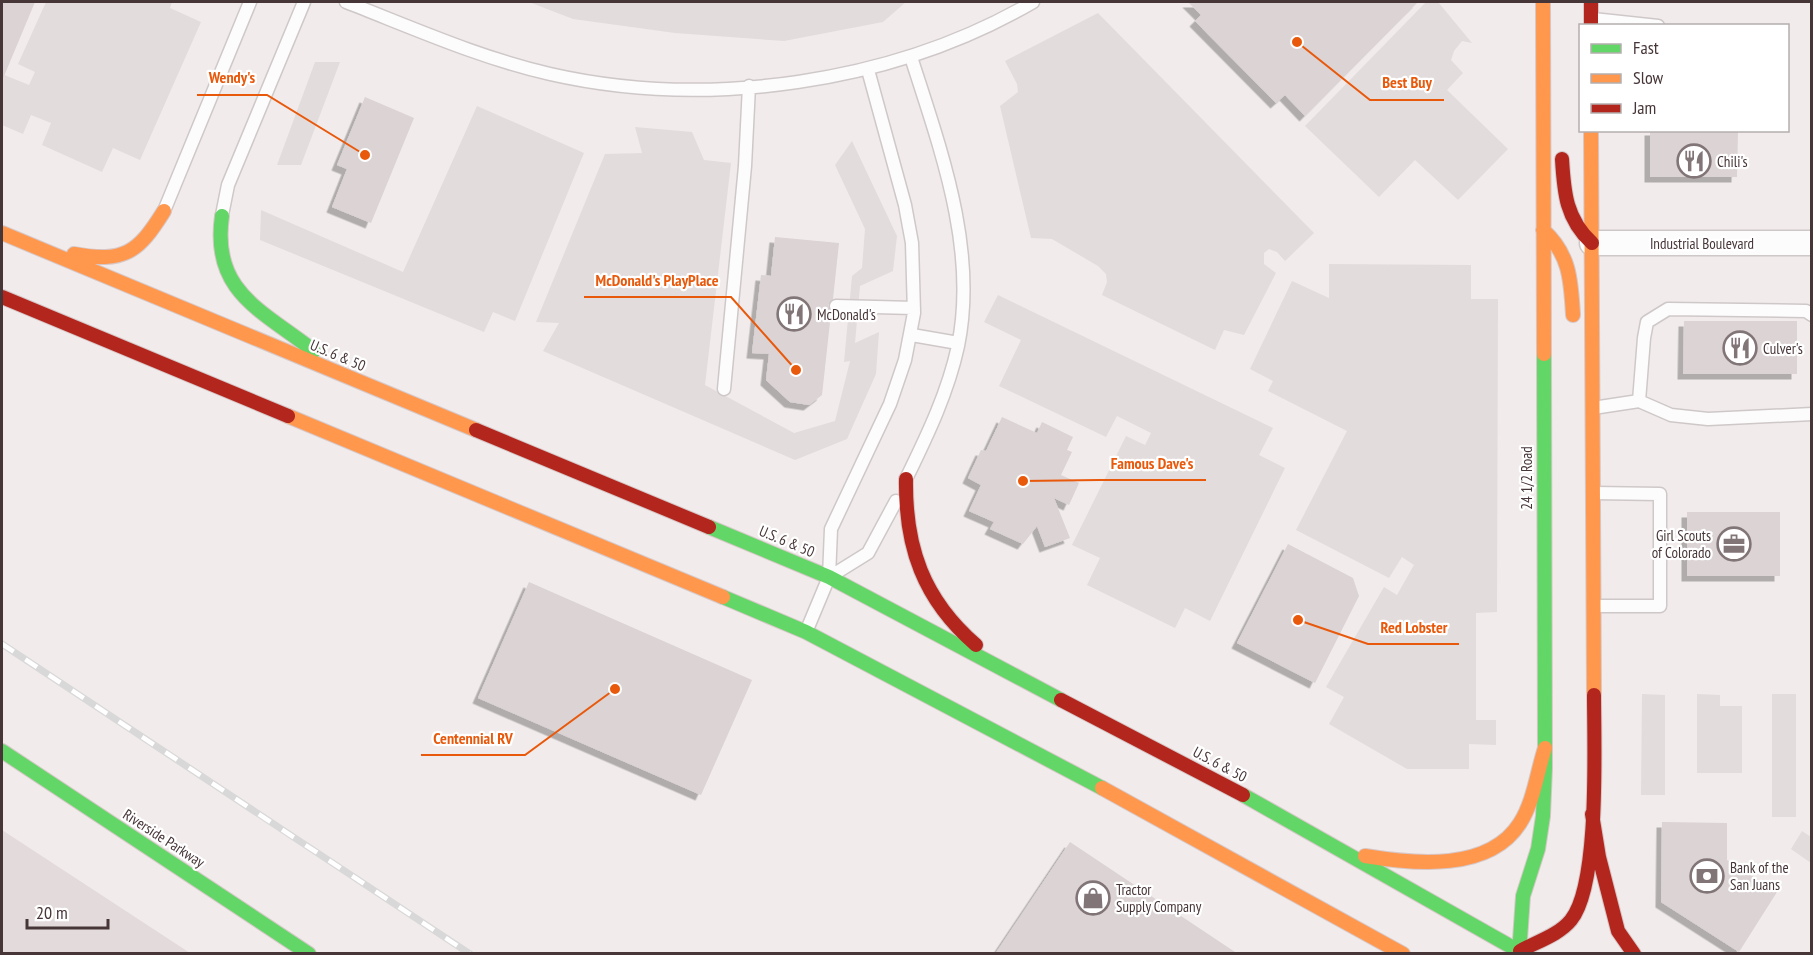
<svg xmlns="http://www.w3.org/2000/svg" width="1813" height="955" font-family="'PT Sans Narrow',sans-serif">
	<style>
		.industrial { fill: #e3dadb }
		.parking { fill: #e3dcdc }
		.building { fill: #dbd3d4; filter: url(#shadow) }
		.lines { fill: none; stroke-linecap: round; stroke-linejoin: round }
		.lane-casing { stroke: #cfc8c9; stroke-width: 15 }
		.street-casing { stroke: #cfc8c9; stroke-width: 27 }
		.fast-casing { stroke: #d7c7c7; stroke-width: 16 }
		.slow-casing { stroke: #d7c7c7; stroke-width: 16 }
		.jam-casing { stroke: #d7c7c7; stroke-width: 16 }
		.lane { stroke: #fdfcfc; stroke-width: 12 }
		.street { stroke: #fdfcfc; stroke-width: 24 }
		.fast { stroke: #63d668; stroke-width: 14 }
		.slow { stroke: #ff974d; stroke-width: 14 }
		.jam { stroke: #b3261e; stroke-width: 14 }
		.rail-casing { stroke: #d9d8d8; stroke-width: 7 }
		.rail { stroke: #fff; stroke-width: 4.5; stroke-dasharray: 14; stroke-linecap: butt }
		.labels { text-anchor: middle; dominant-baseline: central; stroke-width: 4.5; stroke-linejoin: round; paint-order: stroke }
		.poi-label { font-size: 15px; fill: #473638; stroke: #fff; text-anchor: start }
		.street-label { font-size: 15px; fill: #473638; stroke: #fff }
		.leader { fill: none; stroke: #e8590c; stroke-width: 2 }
		.callout-dot { fill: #e8590c; stroke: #fff; stroke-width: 2 }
		.callout-label { font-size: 16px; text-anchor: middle; font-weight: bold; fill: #e8590c; stroke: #fff; stroke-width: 4.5; stroke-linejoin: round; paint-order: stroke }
	</style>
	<defs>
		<filter id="shadow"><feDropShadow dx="-5.5" dy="5.5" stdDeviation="0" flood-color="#0004"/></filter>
	</defs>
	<rect width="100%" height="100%" fill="#f1ebeb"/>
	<path class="industrial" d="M 2,830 L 190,953 L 2,953 Z"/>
	<path class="parking" d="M 46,2 L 172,2 L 170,8 L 201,22 L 140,160 L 113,148 L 102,172 L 42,145 L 51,123 L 31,115 L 23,134 L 2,125 L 2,74 L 29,85 L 35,72 L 18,64 Z
		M 529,2 L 906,2 L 883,22 L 784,41 L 675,33 L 573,19 Z
		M 1426,2 L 1438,2 L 1472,43 L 1462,41 L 1454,51 L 1451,60 L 1463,73 L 1447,90 L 1508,149 L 1458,200 L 1415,160 L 1379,197 L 1305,126 Z
		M 1098,13 L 1314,233 L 1285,261 L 1277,252 L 1269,249 L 1264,253 L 1264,264 L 1276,273 L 1244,335 L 1224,330 L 1215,350 L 1102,295 L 1107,282 L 1106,274 L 1098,266 L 1052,239 L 1031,238 L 1000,106 L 1018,92 L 1017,84 L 1005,61 Z
		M 315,62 L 340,62 L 301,165 L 277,165 Z
		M 477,106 L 584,153 L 515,321 L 493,312 L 484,332 L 260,240 L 261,210 L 403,272 Z
		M 635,127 L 692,132 L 704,160 L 731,163 L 705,385 L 794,433 L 835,421 L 850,361 L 844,362 L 852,276 L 862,268 L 865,229 L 835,165 L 852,141 L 897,236 L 893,271 L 860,286 L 855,343 L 879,332 L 876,374 L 847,439 L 795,460 L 543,351 L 559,323 L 536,322 L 605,154 L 642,153 Z
		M 1329,264 L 1471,265 L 1471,299 L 1498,299 L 1497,612 L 1476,613 L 1476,720 L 1496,720 L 1496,745 L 1469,744 L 1469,769 L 1407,769 L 1329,724 L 1344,697 L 1326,687 L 1384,587 L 1397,595 L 1414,565 L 1402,557 L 1389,578 L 1296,530 L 1347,431 L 1268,391 L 1273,381 L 1250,369 L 1292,281 L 1329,298 Z
		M 998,295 L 1273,428 L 1259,455 L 1285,468 L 1210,621 L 1185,608 L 1175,628 L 1087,585 L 1100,558 L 1072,545 L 1126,436 L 1145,445 L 1151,433 L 1117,416 L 1106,437 L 999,386 L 1021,340 L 984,322 Z
		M 1642,694 L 1665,695 L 1665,795 L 1641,795 Z
		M 1697,694 L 1720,695 L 1720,706 L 1742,706 L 1742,773 L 1697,773 Z
		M 1772,694 L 1796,694 L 1796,817 L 1772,817 Z
		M 1802,831 L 1811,837 L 1811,863 L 1791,849 Z"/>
	<path class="building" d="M 2,2 L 35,2 L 2,81 Z
		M 1188,2 L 1418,2 L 1305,116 L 1285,95 L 1276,103 L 1195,21 L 1201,15 Z
		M 365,97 L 414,118 L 371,223 L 332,207 L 347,169 L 337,165 Z
		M 1650,130 L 1738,130 L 1737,177 L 1650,177 Z
		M 775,237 L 839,243 L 833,299 L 828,305 L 831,313 L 822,395 L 809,405 L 790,402 L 766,380 L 769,354 L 752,353 L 761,275 L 771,276 Z
		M 1684,321 L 1797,321 L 1797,374 L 1683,374 Z
		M 1002,417 L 1037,433 L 1042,422 L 1073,437 L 1067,450 L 1072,452 L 1061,475 L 1079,483 L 1069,505 L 1054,498 L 1070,538 L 1045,547 L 1037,526 L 1023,544 L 990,529 L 994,522 L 969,511 L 981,485 L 968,478 L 981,450 L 986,451 Z
		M 1687,512 L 1780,512 L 1780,576 L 1687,576 Z
		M 1288,544 L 1353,578 L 1359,596 L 1315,683 L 1237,643 Z
		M 529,582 L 752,680 L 701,795 L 478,698 Z
		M 1662,822 L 1727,823 L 1727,860 L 1777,892 L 1739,952 L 1661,902 Z
		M 1070,842 L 1238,954 L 995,954 Z"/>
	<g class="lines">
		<defs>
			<path id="lane" d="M 346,2 C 413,28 480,58 550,74 C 708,110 894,83 1033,2
				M 1593,19 L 1658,26
				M 164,211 L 250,2
				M 222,215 L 228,185 L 304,2
				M 836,306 L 914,308
				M 912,335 L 958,343
				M 724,389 L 745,166 L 749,86
				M 1639,401 L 1644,338 L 1647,322 L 1668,309 L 1806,311 L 1812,315
				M 1593,408 L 1639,401 L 1671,415 L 1708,419 L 1812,414
				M 907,477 C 928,434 948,392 958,346 C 978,249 940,148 911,57
				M 1594,493 L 1660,494 L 1660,606 L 1595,606
				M 831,576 L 868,553 L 896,501
				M 806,632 L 829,577 L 831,529 L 890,404 L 905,360 L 914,313 L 912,243 L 905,205 L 868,70"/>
			<path id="street" d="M 1592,243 L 1812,243"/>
			<path id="fast" d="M 222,216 C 211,292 262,310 314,351
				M 709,527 L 829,577 L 1061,700
				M 723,597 L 806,632 L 1102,788
				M 2,751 L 309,954
				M 1243,795 L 1524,954
				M 1519,954 L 1523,896 L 1538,849 L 1543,816 L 1545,768 L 1544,354"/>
			<path id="slow" d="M 1543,2 L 1544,354
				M 1591,130 L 1594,695
				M 1543,230 C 1570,254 1571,281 1573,315
				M 2,233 L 476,430
				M 74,254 C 124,263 138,253 164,211
				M 288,416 L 723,597
				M 1102,788 L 1403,954
				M 1365,856 C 1414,864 1489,872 1520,823 C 1534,801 1537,772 1545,748"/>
			<path id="jam" d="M 1591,2 L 1591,26
				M 1562,159 C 1564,193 1566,219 1592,243
				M 2,297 L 288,416
				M 476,430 L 709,527
				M 906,479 C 905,547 923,599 976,645
				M 1061,700 L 1243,795
				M 1592,814 L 1599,857 L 1618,931 L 1634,954
				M 1520,951 C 1536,942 1559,935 1571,920 C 1600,884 1594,744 1594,695"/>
		</defs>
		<use href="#lane" class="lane-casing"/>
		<use href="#street" class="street-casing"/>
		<use href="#fast" class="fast-casing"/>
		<use href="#slow" class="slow-casing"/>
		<use href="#jam" class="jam-casing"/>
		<use href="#lane" class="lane"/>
		<use href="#street" class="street"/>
		<use href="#fast" class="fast"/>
		<use href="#slow" class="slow"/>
		<use href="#jam" class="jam"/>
		<defs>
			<path id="rail" d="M 2,644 L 470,954"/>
		</defs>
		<use href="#rail" class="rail-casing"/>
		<use href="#rail" class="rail"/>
	</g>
	<defs>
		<symbol id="restaurant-ring" viewBox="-11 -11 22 22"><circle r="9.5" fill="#fff" stroke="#827577" stroke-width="1.5"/><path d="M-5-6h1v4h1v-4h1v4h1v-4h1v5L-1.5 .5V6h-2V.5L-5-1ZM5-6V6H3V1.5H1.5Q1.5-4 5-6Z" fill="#827577"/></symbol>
		<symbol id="office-ring" viewBox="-11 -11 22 22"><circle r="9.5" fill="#fff" stroke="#827577" stroke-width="1.5"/><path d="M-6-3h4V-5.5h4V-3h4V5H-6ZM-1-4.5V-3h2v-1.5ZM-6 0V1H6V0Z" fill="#827577"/></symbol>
		<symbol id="bank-ring" viewBox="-11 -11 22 22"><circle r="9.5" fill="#fff" stroke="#827577" stroke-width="1.5"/><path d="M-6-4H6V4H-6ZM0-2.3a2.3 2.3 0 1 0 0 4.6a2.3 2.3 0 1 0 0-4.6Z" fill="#827577"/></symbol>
		<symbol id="shop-ring" viewBox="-11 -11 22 22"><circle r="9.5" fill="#fff" stroke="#827577" stroke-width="1.5"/><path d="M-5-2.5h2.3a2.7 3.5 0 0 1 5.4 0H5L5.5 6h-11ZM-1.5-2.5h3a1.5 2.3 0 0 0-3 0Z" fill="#827577"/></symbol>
	</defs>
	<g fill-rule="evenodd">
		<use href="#restaurant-ring" x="1675" y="142" width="38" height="38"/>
		<use href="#restaurant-ring" x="775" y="295" width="38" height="38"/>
		<use href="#restaurant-ring" x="1721" y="329" width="38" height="38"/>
		<use href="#office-ring" x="1715" y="525" width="38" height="38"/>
		<use href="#bank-ring" x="1688" y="857" width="38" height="38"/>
		<use href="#shop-ring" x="1074" y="879" width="38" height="38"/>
	</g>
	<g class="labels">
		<g class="poi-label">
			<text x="1717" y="161">Chili's</text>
			<text x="817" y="314">McDonald's</text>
			<text x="1763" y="348">Culver's</text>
			<text x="1711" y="535" text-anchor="end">Girl Scouts<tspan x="1711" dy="17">of Colorado</tspan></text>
			<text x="1730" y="867">Bank of the<tspan x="1730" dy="17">San Juans</tspan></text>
			<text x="1116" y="889">Tractor<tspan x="1116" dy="17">Supply Company</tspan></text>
		</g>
		<g class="street-label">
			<text x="1702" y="243">Industrial Boulevard</text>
			<text transform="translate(338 355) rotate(23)">U.S. 6 &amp; 50</text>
			<text transform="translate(1526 478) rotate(-90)">24 1/2 Road</text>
			<text transform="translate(787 541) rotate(23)">U.S. 6 &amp; 50</text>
			<text transform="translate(1220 764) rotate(28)">U.S. 6 &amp; 50</text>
			<text transform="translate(164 838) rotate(33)">Riverside Parkway</text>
		</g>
	</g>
	<path class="leader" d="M365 155L267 95H197M1297 42L1370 100H1444M796 370L731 297H584M1023 481L1099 480H1206M1298 620L1368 644H1459M615 689L525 755H421"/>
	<g class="callout-dot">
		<circle cx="365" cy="155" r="6"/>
		<circle cx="1297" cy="42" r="6"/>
		<circle cx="796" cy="370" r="6"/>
		<circle cx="1023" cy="481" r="6"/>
		<circle cx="1298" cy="620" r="6"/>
		<circle cx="615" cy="689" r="6"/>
	</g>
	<g class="callout-label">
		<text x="232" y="83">Wendy's</text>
		<text x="1407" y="88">Best Buy</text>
		<text x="657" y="286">McDonald's PlayPlace</text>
		<text x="1152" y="469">Famous Dave's</text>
		<text x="1414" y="633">Red Lobster</text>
		<text x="473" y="744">Centennial RV</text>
	</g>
	<rect width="1813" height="955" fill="none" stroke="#473638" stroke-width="6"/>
	<rect x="1579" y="24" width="210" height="108" fill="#ffffff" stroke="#b5afaf" stroke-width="1.5"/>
	<rect x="1591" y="44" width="30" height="9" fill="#63d668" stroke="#b5afaf" stroke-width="1.5"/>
	<text x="1633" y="54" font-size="18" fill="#473638">Fast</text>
	<rect x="1591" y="74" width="30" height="9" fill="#ff974d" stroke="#b5afaf" stroke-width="1.5"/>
	<text x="1633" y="84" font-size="18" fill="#473638">Slow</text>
	<rect x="1591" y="104" width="30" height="9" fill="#b3261e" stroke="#b5afaf" stroke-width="1.5"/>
	<text x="1633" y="114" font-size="18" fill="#473638">Jam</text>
	<path d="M27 919v9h81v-9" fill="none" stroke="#473638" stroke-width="3"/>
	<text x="36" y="919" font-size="18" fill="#473638" stroke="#ffffff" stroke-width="4.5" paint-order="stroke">20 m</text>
</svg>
